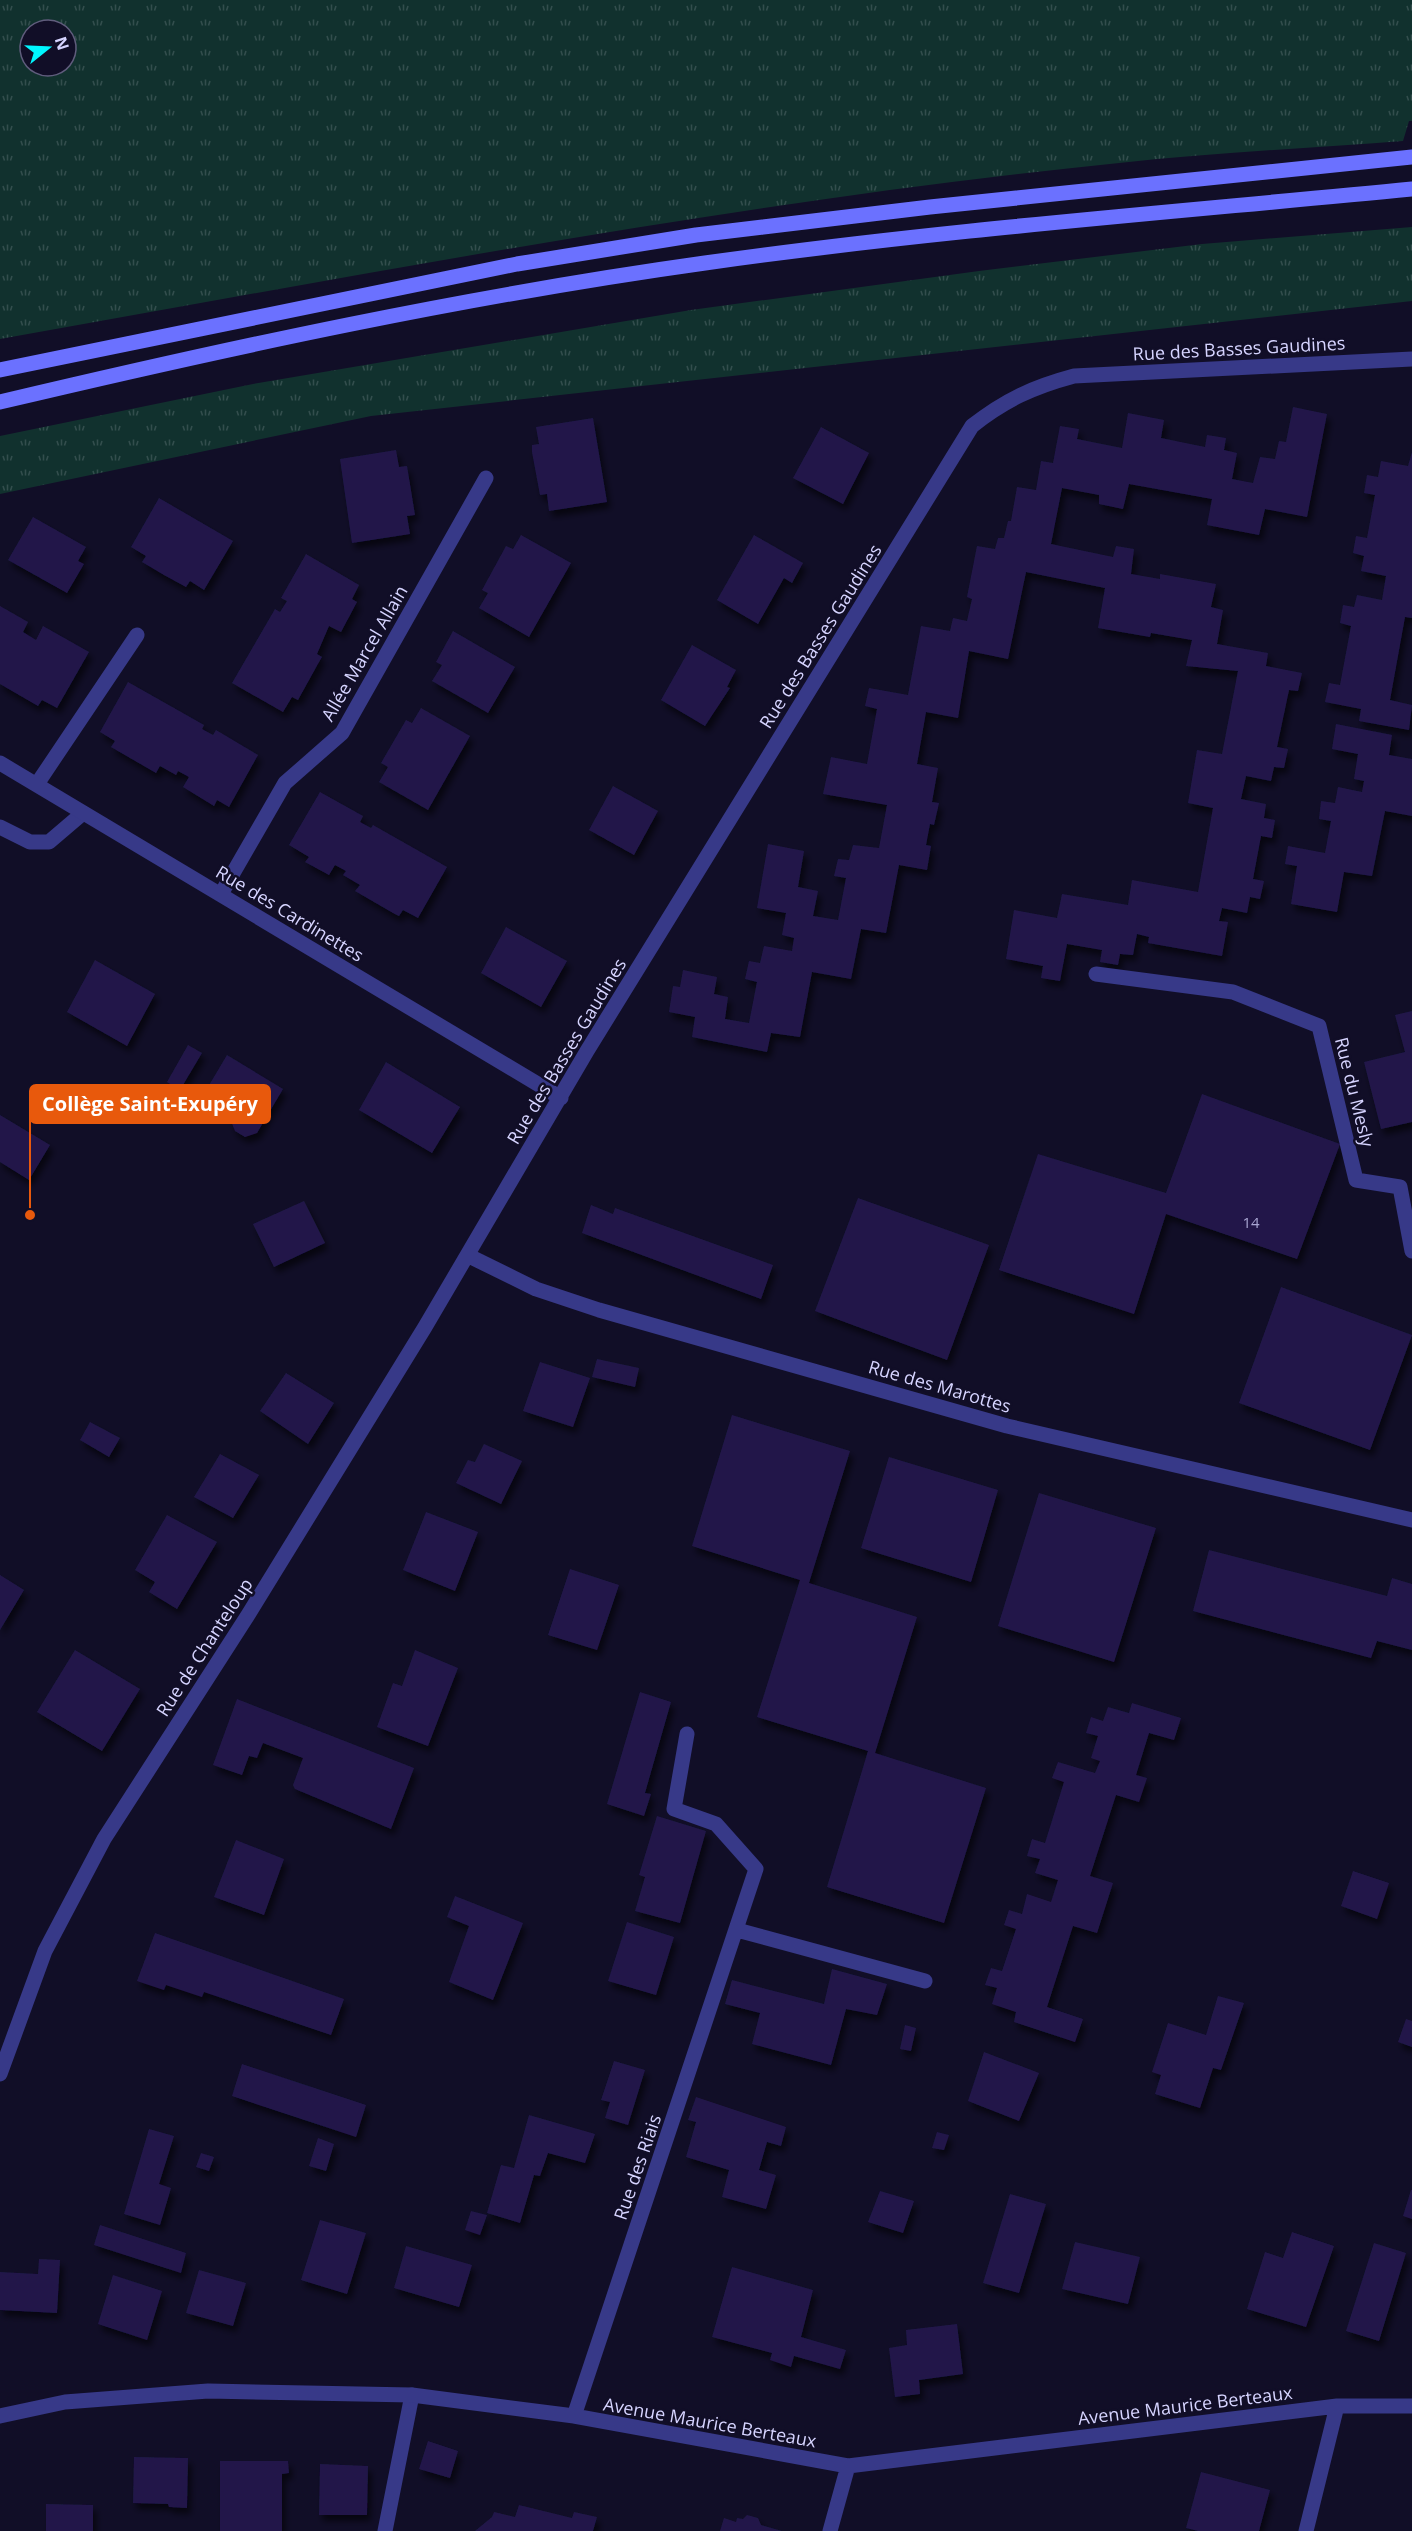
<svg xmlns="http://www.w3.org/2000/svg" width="1412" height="2531" font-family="'Open Sans',sans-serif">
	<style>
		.grass { fill: url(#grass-tufts); fill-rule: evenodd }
		.building { fill: #201949; filter: url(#shadow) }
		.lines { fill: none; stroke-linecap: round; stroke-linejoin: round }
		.service { stroke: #373988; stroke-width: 15 }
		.minor { stroke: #373988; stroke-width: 15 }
		.secondary { stroke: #6b71ff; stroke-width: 15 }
		.labels { text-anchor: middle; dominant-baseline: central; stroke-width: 5; stroke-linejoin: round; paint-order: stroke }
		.number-label { font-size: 15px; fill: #a8a5d2 }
		.street-label { font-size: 18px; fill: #d6d4ff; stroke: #110e27 }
		.leader { fill: none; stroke: #e8590c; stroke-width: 2 }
		.callout-dot { fill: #e8590c; stroke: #110e27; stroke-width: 2 }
		.callout { fill: #e8590c; stroke: #e8590c; stroke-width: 2 }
		.callout-label { font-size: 20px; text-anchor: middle; font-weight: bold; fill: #fff }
	</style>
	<defs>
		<pattern id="grass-tufts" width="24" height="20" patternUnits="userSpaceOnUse" patternTransform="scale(1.5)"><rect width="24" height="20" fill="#11312e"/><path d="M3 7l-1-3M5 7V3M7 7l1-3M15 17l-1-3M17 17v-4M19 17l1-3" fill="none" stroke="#334e4d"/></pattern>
		<filter id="shadow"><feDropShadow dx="3.5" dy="6" stdDeviation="3" flood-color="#0009"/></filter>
	</defs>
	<rect width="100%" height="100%" fill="#110e27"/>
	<path class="grass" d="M 0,0 L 1412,0 L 1412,121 L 1409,121 L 1403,141 C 1309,148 1213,153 1119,163 C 743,201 372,273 0,339 ZM 30,30 L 66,30 L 66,66 L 30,66 Z
		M 1412,227 L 1412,301 L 371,416 L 0,494 L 0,436 L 253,384 L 691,310 L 979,271 L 1202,244 Z"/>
	<path class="building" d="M 1293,407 L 1327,414 L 1307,517 L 1265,509 L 1259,535 L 1207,525 L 1212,499 L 1129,484 L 1123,509 L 1099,504 L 1099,495 L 1062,488 L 1051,544 L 1113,557 L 1116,546 L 1134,549 L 1131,574 L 1160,579 L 1160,574 L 1216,584 L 1211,607 L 1223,610 L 1217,644 L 1268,653 L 1266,666 L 1302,673 L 1298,691 L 1289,690 L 1277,747 L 1288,749 L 1284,768 L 1274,767 L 1271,781 L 1246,776 L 1241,799 L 1266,804 L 1264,818 L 1275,820 L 1272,838 L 1261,836 L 1253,879 L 1264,881 L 1260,899 L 1250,897 L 1247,913 L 1222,908 L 1219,921 L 1228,922 L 1222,956 L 1148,943 L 1149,937 L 1137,934 L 1133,955 L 1120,954 L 1118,965 L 1100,962 L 1102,950 L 1067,944 L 1060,981 L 1041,978 L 1043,966 L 1006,959 L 1014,910 L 1057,918 L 1062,894 L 1128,905 L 1132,880 L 1198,892 L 1213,808 L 1188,803 L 1197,750 L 1222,754 L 1238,671 L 1186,666 L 1192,640 L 1151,633 L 1150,637 L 1098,628 L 1105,588 L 1026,572 L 1008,659 L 969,651 L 958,718 L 926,712 L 917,764 L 938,768 L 932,802 L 939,803 L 934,825 L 930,824 L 926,845 L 931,846 L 927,870 L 899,865 L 886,933 L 861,929 L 851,979 L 812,972 L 800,1037 L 771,1033 L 767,1052 L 692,1037 L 695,1017 L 669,1012 L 673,986 L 680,987 L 683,970 L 717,977 L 714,994 L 728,997 L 725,1019 L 749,1023 L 757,982 L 745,979 L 749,961 L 760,963 L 764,946 L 792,951 L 794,938 L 782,935 L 786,913 L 757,908 L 768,844 L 804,851 L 798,887 L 818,891 L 813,916 L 838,920 L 846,878 L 834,876 L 838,859 L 849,860 L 853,845 L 879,848 L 887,805 L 823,794 L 831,757 L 867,764 L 877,709 L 865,706 L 869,688 L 908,695 L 921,626 L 950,631 L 953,618 L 967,621 L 972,599 L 967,597 L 977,546 L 995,549 L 998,538 L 1004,538 L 1008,521 L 1011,521 L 1017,487 L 1036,490 L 1041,461 L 1053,463 L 1060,426 L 1079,429 L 1077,439 L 1122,448 L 1128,413 L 1164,420 L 1161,438 L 1205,447 L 1207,435 L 1226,438 L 1224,450 L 1237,453 L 1232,479 L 1253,483 L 1260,457 L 1275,459 L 1279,441 L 1286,442 Z
		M 593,418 L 607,502 L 549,511 L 547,494 L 540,495 L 532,452 L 532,445 L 539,444 L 536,427 Z
		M 821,427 L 869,453 L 843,504 L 793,478 Z
		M 396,450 L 399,467 L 407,466 L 415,515 L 407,516 L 410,534 L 352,543 L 340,459 Z
		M 1412,452 L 1412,618 L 1405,617 L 1390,700 L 1412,705 L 1409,730 L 1359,721 L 1361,709 L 1325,702 L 1329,683 L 1340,685 L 1351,626 L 1340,623 L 1343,605 L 1354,607 L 1357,595 L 1382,600 L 1386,576 L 1361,571 L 1364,556 L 1353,553 L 1356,536 L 1367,538 L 1375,495 L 1364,493 L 1367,475 L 1378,477 L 1381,461 L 1408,466 Z
		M 159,498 L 233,541 L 204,590 L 190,581 L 186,587 L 164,575 L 142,562 L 146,556 L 131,547 Z
		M 33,517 L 86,547 L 78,561 L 84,564 L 67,593 L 8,560 Z
		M 521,535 L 571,563 L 529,637 L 479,608 L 488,593 L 482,590 L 506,546 L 513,549 Z
		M 754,535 L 803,563 L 792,583 L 784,578 L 758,624 L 717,600 Z
		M 306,554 L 359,585 L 352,599 L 357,602 L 341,632 L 329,626 L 317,654 L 322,657 L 319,662 L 298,700 L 292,697 L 283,712 L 232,683 L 275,609 L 280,612 L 287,601 L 281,598 Z
		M 0,606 L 28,622 L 23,632 L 36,640 L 43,626 L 89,652 L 57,708 L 42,700 L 38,706 L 0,684 Z
		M 453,631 L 515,667 L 488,713 L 432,681 L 442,665 L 436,662 Z
		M 692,645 L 736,670 L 727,687 L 730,688 L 705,726 L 661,700 Z
		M 128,682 L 204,725 L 202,729 L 213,735 L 216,730 L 258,755 L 229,807 L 217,800 L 214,806 L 183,787 L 189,777 L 178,771 L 176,775 L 160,766 L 156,773 L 111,747 L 115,741 L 100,732 Z
		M 421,708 L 470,736 L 428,810 L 379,782 L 388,767 L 381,763 L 406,720 L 412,723 Z
		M 1336,724 L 1392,735 L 1389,755 L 1412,759 L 1412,816 L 1385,811 L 1372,876 L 1344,872 L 1337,912 L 1291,904 L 1297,866 L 1285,864 L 1288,846 L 1325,853 L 1331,821 L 1319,819 L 1321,801 L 1335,803 L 1338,787 L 1362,792 L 1364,781 L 1354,779 L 1358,754 L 1332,749 Z
		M 613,786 L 658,811 L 634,855 L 589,830 Z
		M 320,792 L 363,816 L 360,822 L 371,828 L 373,825 L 447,867 L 418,918 L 403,910 L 399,916 L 393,913 L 355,891 L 360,885 L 343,875 L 346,871 L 335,865 L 329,875 L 305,862 L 309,857 L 289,845 Z
		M 506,927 L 567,961 L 541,1007 L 481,973 Z
		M 95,960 L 155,994 L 127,1046 L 67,1012 Z
		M 1412,1011 L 1412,1122 L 1381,1129 L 1364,1062 L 1405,1052 L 1395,1015 Z
		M 188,1045 L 202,1053 L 180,1090 L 167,1082 Z
		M 227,1055 L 283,1089 L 257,1133 L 245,1137 L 235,1131 L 231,1121 L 233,1116 L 202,1097 Z
		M 386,1062 L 460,1107 L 432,1153 L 359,1110 Z
		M 1202,1094 L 1340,1144 L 1297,1259 L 1166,1214 L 1134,1314 L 999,1270 L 1038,1154 L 1166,1193 Z
		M 0,1115 L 50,1145 L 29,1180 L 0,1162 Z
		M 858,1198 L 989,1245 L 947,1360 L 815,1311 Z
		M 304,1201 L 325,1243 L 274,1267 L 253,1224 Z
		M 591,1205 L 613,1214 L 615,1208 L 773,1265 L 761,1299 L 582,1233 Z
		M 1281,1287 L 1412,1335 L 1370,1450 L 1239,1403 Z
		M 597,1359 L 639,1368 L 635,1387 L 592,1377 Z
		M 540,1362 L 590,1378 L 573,1427 L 523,1411 Z
		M 286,1373 L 334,1403 L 308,1444 L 260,1411 Z
		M 732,1415 L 850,1451 L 809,1583 L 917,1617 L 875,1753 L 986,1788 L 944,1923 L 827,1887 L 868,1751 L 757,1717 L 800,1580 L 692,1546 Z
		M 90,1422 L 120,1438 L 109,1457 L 80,1440 Z
		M 484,1444 L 522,1461 L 501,1504 L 456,1483 L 468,1460 L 475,1462 Z
		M 220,1454 L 259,1475 L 233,1518 L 194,1497 Z
		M 889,1457 L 998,1490 L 971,1582 L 861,1548 Z
		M 1039,1493 L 1156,1528 L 1114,1662 L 998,1626 Z
		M 426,1512 L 478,1532 L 455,1591 L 403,1570 Z
		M 167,1515 L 217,1542 L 177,1609 L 149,1592 L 155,1582 L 135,1570 Z
		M 1209,1550 L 1387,1596 L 1392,1578 L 1412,1584 L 1412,1650 L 1377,1641 L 1371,1658 L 1193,1611 Z
		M 570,1569 L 619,1585 L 597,1650 L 548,1635 Z
		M 0,1575 L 24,1590 L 0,1630 Z
		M 75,1650 L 140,1689 L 102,1751 L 37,1712 Z
		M 415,1650 L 458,1668 L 428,1746 L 377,1727 L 393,1683 L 402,1686 Z
		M 640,1692 L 671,1702 L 645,1793 L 651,1794 L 644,1816 L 607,1804 Z
		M 237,1699 L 414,1768 L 391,1829 L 295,1789 L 293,1785 L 303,1758 L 263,1743 L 257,1758 L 249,1756 L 242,1775 L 213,1765 Z
		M 1132,1703 L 1181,1718 L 1174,1740 L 1149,1733 L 1136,1775 L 1147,1778 L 1139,1802 L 1116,1795 L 1090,1876 L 1113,1883 L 1097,1933 L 1073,1926 L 1047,2007 L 1083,2019 L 1075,2042 L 1014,2022 L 1016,2012 L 992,2004 L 997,1988 L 985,1985 L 991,1968 L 1002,1971 L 1016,1929 L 1004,1925 L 1009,1910 L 1022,1914 L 1027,1894 L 1051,1902 L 1058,1880 L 1035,1873 L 1040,1859 L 1027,1856 L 1032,1839 L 1045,1843 L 1064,1782 L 1052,1778 L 1058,1762 L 1095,1773 L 1100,1761 L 1091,1758 L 1098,1736 L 1086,1733 L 1091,1717 L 1103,1721 L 1108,1707 L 1129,1713 Z
		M 657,1816 L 706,1831 L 680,1923 L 635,1911 L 645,1877 L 639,1875 Z
		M 236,1840 L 284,1859 L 264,1915 L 214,1897 Z
		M 1353,1871 L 1389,1883 L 1377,1919 L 1341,1906 Z
		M 455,1896 L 523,1923 L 493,2000 L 449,1982 L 469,1926 L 447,1917 Z
		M 627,1922 L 674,1937 L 656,1995 L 608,1981 Z
		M 155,1933 L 344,1999 L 331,2035 L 204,1992 L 202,1997 L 166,1985 L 164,1990 L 137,1981 Z
		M 832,1969 L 887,1984 L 877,2015 L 846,2009 L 831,2065 L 752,2044 L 760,2013 L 725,2004 L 732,1980 L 824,2004 Z
		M 1218,1996 L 1244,2003 L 1221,2070 L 1213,2068 L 1200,2108 L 1155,2094 L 1161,2075 L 1152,2072 L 1168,2023 L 1206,2035 Z
		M 1406,2019 L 1412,2021 L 1412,2047 L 1398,2042 Z
		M 905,2025 L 916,2028 L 911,2051 L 900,2049 Z
		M 984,2052 L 1039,2073 L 1019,2121 L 968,2101 Z
		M 614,2061 L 645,2070 L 628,2125 L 605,2118 L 610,2102 L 601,2100 Z
		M 242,2064 L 366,2105 L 356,2137 L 232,2096 Z
		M 696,2097 L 786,2127 L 781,2146 L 767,2142 L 759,2170 L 776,2175 L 766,2209 L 722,2197 L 729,2170 L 686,2157 L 696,2122 L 688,2120 Z
		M 529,2115 L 595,2134 L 585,2163 L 548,2153 L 540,2176 L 534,2175 L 520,2223 L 487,2213 L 501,2165 L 514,2168 Z
		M 149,2129 L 174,2136 L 159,2184 L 171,2188 L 160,2225 L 124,2214 Z
		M 937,2132 L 949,2135 L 944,2150 L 932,2148 Z
		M 318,2138 L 334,2144 L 326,2171 L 309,2166 Z
		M 201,2153 L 214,2157 L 209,2171 L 196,2167 Z
		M 1411,2190 L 1412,2190 L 1412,2219 L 1403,2216 Z
		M 880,2191 L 914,2201 L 903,2233 L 868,2222 Z
		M 1010,2194 L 1046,2204 L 1019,2293 L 983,2283 Z
		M 471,2211 L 487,2215 L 480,2235 L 465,2230 Z
		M 320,2220 L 366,2233 L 347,2294 L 301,2280 Z
		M 100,2225 L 186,2253 L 181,2273 L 94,2245 Z
		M 1292,2232 L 1334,2246 L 1306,2327 L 1247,2309 L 1265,2252 L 1283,2258 Z
		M 1075,2242 L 1140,2257 L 1128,2304 L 1062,2289 Z
		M 1374,2243 L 1406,2253 L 1379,2341 L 1346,2331 Z
		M 406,2246 L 472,2265 L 459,2307 L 394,2288 Z
		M 39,2259 L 60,2260 L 57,2313 L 0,2310 L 0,2272 L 38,2274 Z
		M 732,2267 L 813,2290 L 801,2337 L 846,2350 L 840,2369 L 794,2356 L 791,2367 L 770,2360 L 772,2353 L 712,2337 Z
		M 199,2270 L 246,2283 L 233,2326 L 186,2313 Z
		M 113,2275 L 162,2291 L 147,2340 L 98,2324 Z
		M 957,2324 L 963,2374 L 919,2380 L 920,2394 L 895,2397 L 889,2348 L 907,2345 L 906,2330 Z
		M 428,2441 L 458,2451 L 450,2478 L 419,2469 Z
		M 134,2457 L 188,2458 L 187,2508 L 169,2507 L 168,2504 L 133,2503 Z
		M 220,2461 L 288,2461 L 289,2473 L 282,2474 L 282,2531 L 220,2531 Z
		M 320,2464 L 368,2466 L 367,2515 L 319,2515 Z
		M 1201,2472 L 1270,2490 L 1259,2531 L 1198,2531 L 1186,2528 Z
		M 46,2504 L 93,2505 L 93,2531 L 46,2531 Z
		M 519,2505 L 572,2518 L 574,2512 L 597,2517 L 593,2531 L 475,2531 L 492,2517 L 494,2512 L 515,2517 Z
		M 747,2515 L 758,2518 L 761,2525 L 782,2531 L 720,2531 L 724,2518 L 736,2522 L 737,2518 L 743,2519 Z"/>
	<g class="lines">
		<path class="service" d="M 0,827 L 30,842 L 49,842 L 83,813
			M 385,2531 L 412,2395"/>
		<path class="minor" d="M 0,763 L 561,1098
			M 37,784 L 137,635
			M 221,894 L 285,783 L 342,733 L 486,478
			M 1096,974 L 1233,992 L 1319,1026 L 1356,1180 L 1400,1187 L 1412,1251
			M 469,1256 L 536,1289 L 599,1310 L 1007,1426 L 1412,1520
			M 737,1930 L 925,1981
			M 0,2074 L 45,1951 L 104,1839 L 248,1615 L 425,1327 L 587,1051 L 972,426 C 1005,400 1033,387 1074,376 L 1412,359
			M 0,2416 L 65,2402 L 208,2391 L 412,2395 L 574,2416 L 848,2466 L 1337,2406 L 1412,2406
			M 574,2416 L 756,1869 L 716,1824 L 674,1809 L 687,1734
			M 830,2531 L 848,2466
			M 1306,2531 L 1337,2406"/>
		<path class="secondary" d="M 0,370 L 517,264 L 696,235 L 930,207 L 1412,157
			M 0,402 C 232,347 468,296 705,263 C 939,230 1176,212 1412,189"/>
	</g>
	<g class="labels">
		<g class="number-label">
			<text x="1251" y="1222">14</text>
		</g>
		<g class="street-label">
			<text transform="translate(1239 348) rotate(-3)">Rue des Basses Gaudines</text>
			<text transform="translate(820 636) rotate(-58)">Rue des Basses Gaudines</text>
			<text transform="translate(364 653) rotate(-60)">Allée Marcel Allain</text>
			<text transform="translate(290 913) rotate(31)">Rue des Cardinettes</text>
			<text transform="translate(566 1051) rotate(-59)">Rue des Basses Gaudines</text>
			<text transform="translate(1355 1092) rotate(76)">Rue du Mesly</text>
			<text transform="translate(940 1386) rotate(16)">Rue des Marottes</text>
			<text transform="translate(204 1647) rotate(-57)">Rue de Chanteloup</text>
			<text transform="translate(637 2167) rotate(-71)">Rue des Riais</text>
			<text transform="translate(1185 2405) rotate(-7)">Avenue Maurice Berteaux</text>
			<text transform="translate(710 2422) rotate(10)">Avenue Maurice Berteaux</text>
		</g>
	</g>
	<path class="leader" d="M30 1215L30 1104"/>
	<circle class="callout-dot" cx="30" cy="1215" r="6"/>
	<rect class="callout" x="30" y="1085" width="240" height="38" rx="6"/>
	<g class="callout-label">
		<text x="150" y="1111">Collège Saint-Exupéry</text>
	</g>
	<g transform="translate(48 48) rotate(72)"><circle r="28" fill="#110e27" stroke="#605d7d" stroke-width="1.5"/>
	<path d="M0-4.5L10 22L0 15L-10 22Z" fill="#00f6ff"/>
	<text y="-9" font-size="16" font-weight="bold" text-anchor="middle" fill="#d6d4ff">N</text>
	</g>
</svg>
